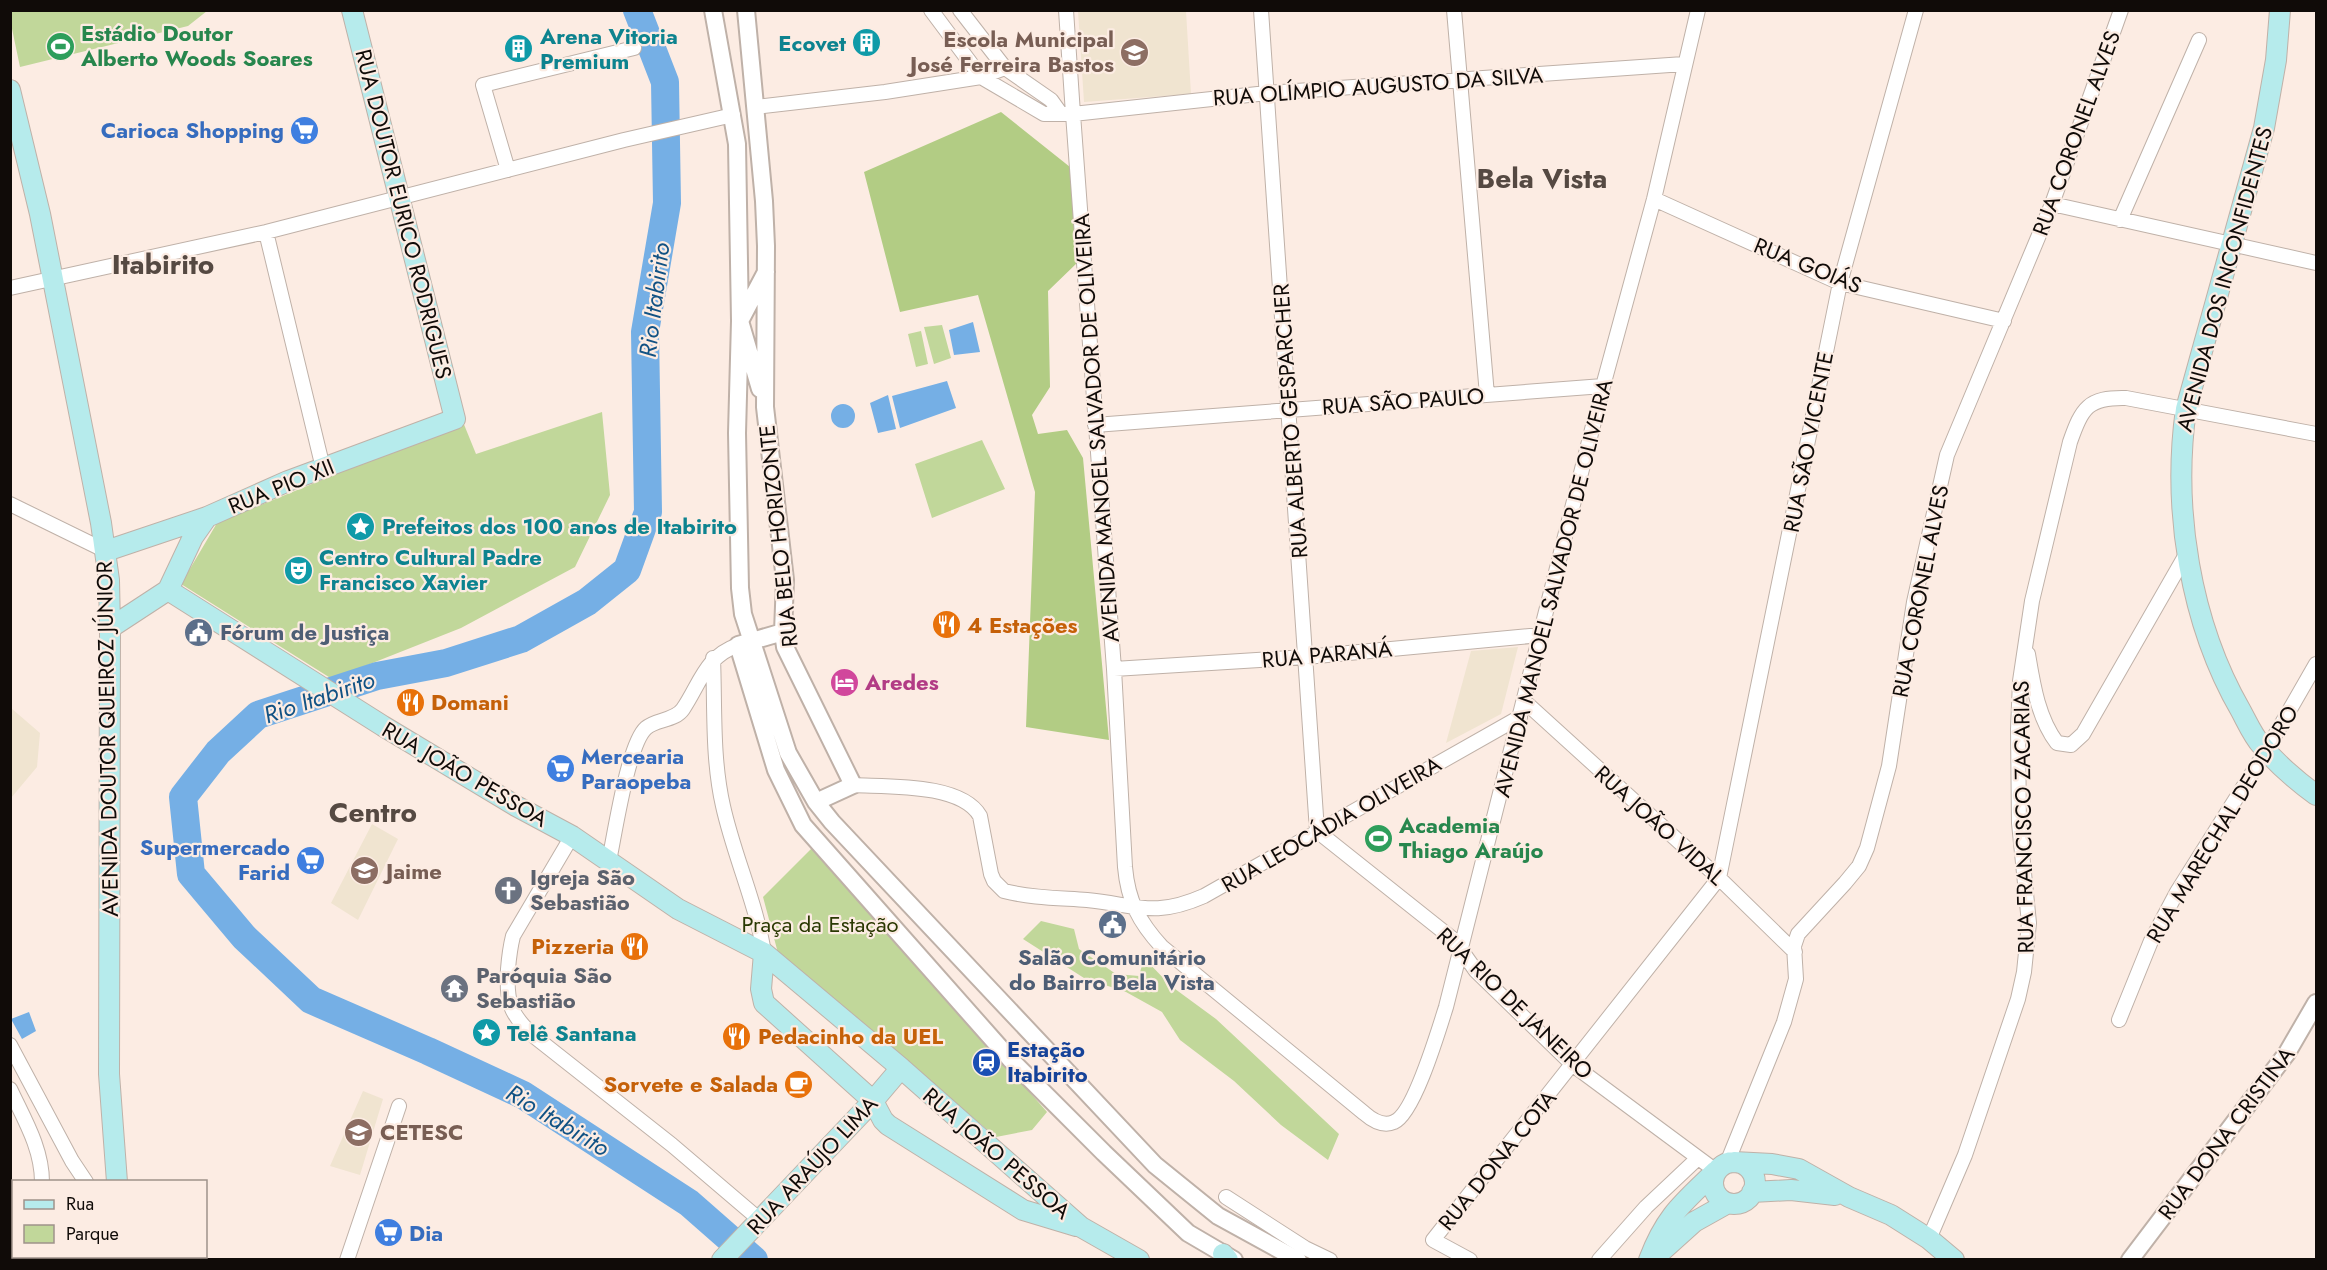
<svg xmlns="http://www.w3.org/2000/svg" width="2327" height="1270" font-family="Jost,sans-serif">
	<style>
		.education { fill: #f0e4d0 }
		.green { fill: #c1d79a }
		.forest { fill: #b2cc84 }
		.water { fill: #75afe5 }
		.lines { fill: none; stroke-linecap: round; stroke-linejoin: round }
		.river { stroke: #75afe5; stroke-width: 28 }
		.minor-casing { stroke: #bfb1a8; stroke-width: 16 }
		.tertiary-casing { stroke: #bfb1a8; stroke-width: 20 }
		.secondary-casing { stroke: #bfb1a8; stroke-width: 22 }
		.minor { stroke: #fff; stroke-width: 14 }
		.tertiary { stroke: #fff; stroke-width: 16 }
		.secondary { stroke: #b6ebec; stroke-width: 20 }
		.labels { text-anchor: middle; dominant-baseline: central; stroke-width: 4.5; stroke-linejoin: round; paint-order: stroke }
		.leisure-label { font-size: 22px; font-weight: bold; fill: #27864d; stroke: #fcece3; text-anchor: start }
		.culture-label { font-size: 22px; font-weight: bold; fill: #0d838f; stroke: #fcece3; text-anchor: start }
		.education-label { font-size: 22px; font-weight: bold; fill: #785e54; stroke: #fcece3; text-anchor: start }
		.street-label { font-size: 22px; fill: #100b08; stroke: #fcece3 }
		.shop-label { font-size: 22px; font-weight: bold; fill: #366cbe; stroke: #fcece3; text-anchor: end }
		.food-label { font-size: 22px; font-weight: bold; fill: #c56008; stroke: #fcece3; text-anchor: start }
		.service-label { font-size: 22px; font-weight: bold; fill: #4e5e75; stroke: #fcece3; text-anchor: start }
		.hotel-label { font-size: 22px; font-weight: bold; fill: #b23c85; stroke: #fcece3; text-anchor: start }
		.worship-label { font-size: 22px; font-weight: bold; fill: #5b616d; stroke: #fcece3; text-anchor: start }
		.park-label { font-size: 22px; fill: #2a3802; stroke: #fcece3 }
		.transit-label { font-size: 22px; font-weight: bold; fill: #164399; stroke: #fcece3; text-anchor: start }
		.water-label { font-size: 24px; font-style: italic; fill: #115284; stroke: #fcece3 }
		.district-label { font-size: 28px; font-weight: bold; fill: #554942; stroke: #fcece3 }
	</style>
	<rect width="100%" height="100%" fill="#fcece3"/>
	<path class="education" d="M 1078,11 L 1186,11 L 1191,94 L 1084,102 Z
		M 1518,647 L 1501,714 L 1446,743 L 1471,651 Z
		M 11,708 L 40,733 L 37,767 L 11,798 Z
		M 372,824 L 398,839 L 358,920 L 331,903 Z
		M 363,1091 L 383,1099 L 360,1175 L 330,1166 Z"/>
	<path class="green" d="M 10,11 L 11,10 L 207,11 L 188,26 L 20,67 L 11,24 Z
		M 942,325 L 951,358 L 934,364 L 924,327 Z
		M 921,331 L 928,364 L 916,367 L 908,334 Z
		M 602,412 L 610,495 L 575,567 L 461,628 L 332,679 L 181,584 L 217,523 L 463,422 L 476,454 Z
		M 982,440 L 1005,489 L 932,518 L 915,464 Z
		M 814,846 L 1047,1112 L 1032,1130 L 996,1137 L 778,953 L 763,897 Z
		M 1041,921 L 1074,929 L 1079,949 L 1116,974 L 1139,976 L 1144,958 L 1171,986 L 1216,1019 L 1339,1134 L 1328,1160 L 1281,1125 L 1234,1081 L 1180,1040 L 1162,1012 L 1126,992 L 1084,978 L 1023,939 Z"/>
	<path class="forest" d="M 1001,112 L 1070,167 L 1078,262 L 1048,291 L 1050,387 L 1032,415 L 1038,434 L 1067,430 L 1083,458 L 1109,740 L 1026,727 L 1035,492 L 978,295 L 900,312 L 864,172 Z"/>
	<path class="water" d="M 973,322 L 980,352 L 954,355 L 949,330 Z
		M 947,381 L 956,408 L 900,428 L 892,396 Z
		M 888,395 L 896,429 L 878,433 L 870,403 Z
		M831 416a12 12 0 1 1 24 0a12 12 0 1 1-24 0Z
		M 29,1012 L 36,1031 L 22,1039 L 11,1019 Z"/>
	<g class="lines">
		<path class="river" d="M 637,10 L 665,82 L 667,203 L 645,332 L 648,512 L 627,570 L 587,602 L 521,639 L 446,663 L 377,676 L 258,715 L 218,752 L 183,797 L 191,874 L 244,937 L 311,1000 L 428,1051 L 523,1095 L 689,1203 L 754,1260"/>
		<defs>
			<path id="minor" d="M 931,10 L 981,77 L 1044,114 L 1073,114 L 1114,669 L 1125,867 C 1128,901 1139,922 1162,947 L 1364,1113 C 1372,1120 1383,1127 1394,1122 C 1414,1114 1439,1029 1446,1007 L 1603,386 L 1654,199 L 1698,10
				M 960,10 L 1005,68 L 1051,100 L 1061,114
				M 1066,10 L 1073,114 L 1267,93 L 1684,64
				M 1261,10 L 1317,831 L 1454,940 L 1476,971 L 1573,1065 L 1716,1171
				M 1454,10 L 1487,395
				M 756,107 L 885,92 L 981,77 L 1005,68
				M 508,170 L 483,85 L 634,48
				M 1654,199 L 1840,283 L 2004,321
				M 2052,204 L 2316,263
				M 2120,220 L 2199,40
				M 266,232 L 323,468
				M 10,288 L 266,232 L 624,140 L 733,115
				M 1095,425 L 1603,386
				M 10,504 L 106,551
				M 2028,654 C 2033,684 2038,718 2057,743 L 2071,745 L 2083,734 L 2188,551
				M 713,658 C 715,707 712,758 723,806 C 734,856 756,902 764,953
				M 1114,669 L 1306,657 L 1541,635
				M 1524,701 L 1719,878 L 1795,952
				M 853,785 C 887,787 961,783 980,816 L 991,874 L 994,881 L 1004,891 C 1031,898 1060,898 1087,900 C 1137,905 1154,918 1204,896 L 1520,717
				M 572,836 L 513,936 C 510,948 509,957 508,969 C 506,1002 510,1015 535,1037 L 672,1145 L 760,1220
				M 609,861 C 615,833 628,744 646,728 C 656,719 675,721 683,709 C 701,682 705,657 738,645
				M 2119,1020 L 2151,941 L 2177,892 L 2266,751 L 2316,664
				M 10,1045 L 72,1161 L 86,1182
				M 10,1089 C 24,1119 42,1148 42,1182
				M 1727,1163 L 1784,1022 L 1796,979 L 1794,946 L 1798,934 L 1845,883 L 1859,866 L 1867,848 L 1889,766 L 1914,602 L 1947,455 L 2052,204 L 2121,10
				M 1226,1197 L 1305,1248 L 1330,1260
				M 1929,1239 L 1965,1155 L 2018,999 L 2024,972 L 2029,923 L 2019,823 L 2018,729 L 2020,681 L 2032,601 L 2070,442 C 2082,408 2088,397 2126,398 L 2316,434
				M 85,1260 L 86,1256
				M 347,1260 L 399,1106
				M 1470,1260 L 1433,1240 L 1719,878 L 1840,283 L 1916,10
				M 1599,1260 L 1646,1207 L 1698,1158"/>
			<path id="tertiary" d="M 713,10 L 737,144 L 740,321 L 760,389
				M 746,10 L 764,201 L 766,246 L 765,407 L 785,580 L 783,632 L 785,647 L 853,785 L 816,802
				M 766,272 L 740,321 L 737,433 L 740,588 L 743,614 L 788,753 L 816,802 L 832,822 L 1155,1165 L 1218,1216 L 1298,1260
				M 783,632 L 738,645 L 776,770 L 803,825 L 1010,1059 L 1104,1153 L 1188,1233 L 1234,1260
				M 2130,1260 L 2287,1053 L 2316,1003"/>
			<path id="secondary" d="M 2280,10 L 2276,60 L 2264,128 L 2186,409 C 2172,509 2190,623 2241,711 C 2247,722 2253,736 2262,746 C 2278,765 2297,781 2316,795
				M 10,90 L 40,214 L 101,523 L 109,580 L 110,628 L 109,1074 L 117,1182
				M 106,551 L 207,517 L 288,481 L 455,419 L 352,10
				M 168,590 L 383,726 L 516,806 L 572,836 L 678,909 L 764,953 L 901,1068 L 1081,1227 L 1139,1260
				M 168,590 L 193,537 L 207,517
				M 110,628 L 168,590
				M 764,953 L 761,989 L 764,1003 L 873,1101 L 883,1120 L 888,1125 L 1023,1210 L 1076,1226
				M 1734,1162 L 1772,1164 L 1799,1169 L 1849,1197 L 1891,1215 L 1929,1239 L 1954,1260
				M1713 1183a21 21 0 1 1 42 0a21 21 0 1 1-42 0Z
				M 1752,1192 L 1791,1190 L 1835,1195
				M 1223,1254 L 1228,1260
				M 153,1256 L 155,1260
				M 1654,1258 L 1694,1222 L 1728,1203
				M 722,1260 L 873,1101 L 901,1068
				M 1649,1260 C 1666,1215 1683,1203 1716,1171"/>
		</defs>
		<use href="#minor" class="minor-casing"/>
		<use href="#tertiary" class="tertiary-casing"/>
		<use href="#secondary" class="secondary-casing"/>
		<use href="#minor" class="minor"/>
		<use href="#tertiary" class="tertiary"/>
		<use href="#secondary" class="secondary"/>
	</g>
	<defs>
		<symbol id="building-disc" viewBox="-11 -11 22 22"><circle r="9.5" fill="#0f9aa8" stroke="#fcece3"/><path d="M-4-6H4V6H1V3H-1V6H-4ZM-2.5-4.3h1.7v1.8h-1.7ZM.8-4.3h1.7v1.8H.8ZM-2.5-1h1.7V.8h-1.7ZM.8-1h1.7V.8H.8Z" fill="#fff"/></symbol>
		<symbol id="stadium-disc" viewBox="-11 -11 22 22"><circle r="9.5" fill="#2e9e5b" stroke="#fcece3"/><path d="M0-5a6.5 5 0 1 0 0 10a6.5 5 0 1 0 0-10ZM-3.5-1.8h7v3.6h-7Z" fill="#fff"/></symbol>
		<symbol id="school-disc" viewBox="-11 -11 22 22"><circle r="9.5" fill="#8d6e63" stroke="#fcece3"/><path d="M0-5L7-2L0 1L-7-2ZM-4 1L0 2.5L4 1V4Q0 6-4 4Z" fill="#fff"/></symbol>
		<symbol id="supermarket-disc" viewBox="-11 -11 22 22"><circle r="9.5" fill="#3f7fe0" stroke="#fcece3"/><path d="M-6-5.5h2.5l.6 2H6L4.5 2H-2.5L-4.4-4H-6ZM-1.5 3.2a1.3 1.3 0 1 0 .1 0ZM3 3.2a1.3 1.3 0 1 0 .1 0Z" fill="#fff"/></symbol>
		<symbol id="sight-disc" viewBox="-11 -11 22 22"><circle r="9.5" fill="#0f9aa8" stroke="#fcece3"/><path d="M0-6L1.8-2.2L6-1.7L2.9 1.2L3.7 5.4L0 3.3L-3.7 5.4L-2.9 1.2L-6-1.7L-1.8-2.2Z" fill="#fff"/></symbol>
		<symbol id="theatre-disc" viewBox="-11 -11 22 22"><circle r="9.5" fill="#0f9aa8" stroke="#fcece3"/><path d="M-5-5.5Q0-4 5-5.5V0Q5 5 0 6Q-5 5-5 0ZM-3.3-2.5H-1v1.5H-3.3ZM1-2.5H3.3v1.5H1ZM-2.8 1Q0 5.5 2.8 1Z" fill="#fff"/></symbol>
		<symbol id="restaurant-disc" viewBox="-11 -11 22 22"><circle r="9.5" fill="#e8710a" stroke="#fcece3"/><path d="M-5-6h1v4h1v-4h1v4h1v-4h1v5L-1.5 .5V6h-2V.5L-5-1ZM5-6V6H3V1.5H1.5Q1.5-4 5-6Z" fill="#fff"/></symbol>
		<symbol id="civic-disc" viewBox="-11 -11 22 22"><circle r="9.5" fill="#5c6f8a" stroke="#fcece3"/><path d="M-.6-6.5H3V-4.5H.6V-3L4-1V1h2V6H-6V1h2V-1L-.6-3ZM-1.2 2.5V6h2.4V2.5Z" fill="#fff"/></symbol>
		<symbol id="hotel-disc" viewBox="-11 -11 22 22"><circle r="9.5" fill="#d1479c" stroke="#fcece3"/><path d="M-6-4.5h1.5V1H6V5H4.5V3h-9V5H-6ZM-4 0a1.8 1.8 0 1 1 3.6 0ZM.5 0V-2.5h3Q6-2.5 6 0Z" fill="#fff"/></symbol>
		<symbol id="church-disc" viewBox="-11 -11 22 22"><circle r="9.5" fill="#6b7280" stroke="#fcece3"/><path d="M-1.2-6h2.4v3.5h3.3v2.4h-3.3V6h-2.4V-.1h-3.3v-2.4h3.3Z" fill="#fff"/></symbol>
		<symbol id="temple-disc" viewBox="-11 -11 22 22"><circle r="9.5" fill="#6b7280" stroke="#fcece3"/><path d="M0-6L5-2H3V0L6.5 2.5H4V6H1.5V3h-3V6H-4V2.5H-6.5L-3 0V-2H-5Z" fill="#fff"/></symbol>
		<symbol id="station-disc" viewBox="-11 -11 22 22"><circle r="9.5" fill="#1a4fb4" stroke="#fcece3"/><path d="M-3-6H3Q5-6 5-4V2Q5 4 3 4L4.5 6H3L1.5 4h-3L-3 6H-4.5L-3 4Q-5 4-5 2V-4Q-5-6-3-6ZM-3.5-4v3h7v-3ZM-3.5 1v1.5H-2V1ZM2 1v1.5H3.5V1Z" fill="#fff"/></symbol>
		<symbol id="cafe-disc" viewBox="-11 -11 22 22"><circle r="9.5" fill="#e8710a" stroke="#fcece3"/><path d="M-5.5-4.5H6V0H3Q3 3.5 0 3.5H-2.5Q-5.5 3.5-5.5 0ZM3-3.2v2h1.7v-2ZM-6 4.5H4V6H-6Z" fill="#fff"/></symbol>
		<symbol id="university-disc" viewBox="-11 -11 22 22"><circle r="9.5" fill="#8d6e63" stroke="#fcece3"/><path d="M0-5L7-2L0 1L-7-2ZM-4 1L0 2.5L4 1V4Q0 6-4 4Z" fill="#fff"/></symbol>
	</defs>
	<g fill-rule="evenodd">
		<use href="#building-disc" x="850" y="26" width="33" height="33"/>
		<use href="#stadium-disc" x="44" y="30" width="33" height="33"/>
		<use href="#building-disc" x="502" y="32" width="33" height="33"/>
		<use href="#school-disc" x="1118" y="36" width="33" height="33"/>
		<use href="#supermarket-disc" x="288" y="114" width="33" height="33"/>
		<use href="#sight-disc" x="344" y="510" width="33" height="33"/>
		<use href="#theatre-disc" x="282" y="554" width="33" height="33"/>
		<use href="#restaurant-disc" x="930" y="608" width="33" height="33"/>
		<use href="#civic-disc" x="182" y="616" width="33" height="33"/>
		<use href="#hotel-disc" x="828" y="666" width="33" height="33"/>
		<use href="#restaurant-disc" x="394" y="686" width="33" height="33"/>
		<use href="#supermarket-disc" x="544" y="752" width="33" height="33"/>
		<use href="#stadium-disc" x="1362" y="822" width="33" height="33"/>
		<use href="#supermarket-disc" x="294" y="844" width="33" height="33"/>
		<use href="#school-disc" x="348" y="854" width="33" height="33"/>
		<use href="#church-disc" x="492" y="874" width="33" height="33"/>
		<use href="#civic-disc" x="1096" y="908" width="33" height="33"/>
		<use href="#restaurant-disc" x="618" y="930" width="33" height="33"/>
		<use href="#temple-disc" x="438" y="972" width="33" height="33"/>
		<use href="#sight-disc" x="470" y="1016" width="33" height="33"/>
		<use href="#restaurant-disc" x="720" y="1020" width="33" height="33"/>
		<use href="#station-disc" x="970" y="1046" width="33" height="33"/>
		<use href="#cafe-disc" x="782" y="1068" width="33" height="33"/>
		<use href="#university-disc" x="342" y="1116" width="33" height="33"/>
		<use href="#supermarket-disc" x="372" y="1216" width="33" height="33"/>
	</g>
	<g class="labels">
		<g class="leisure-label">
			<text x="81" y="33">Estádio Doutor<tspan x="81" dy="25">Alberto Woods Soares</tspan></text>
			<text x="1399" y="825">Academia<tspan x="1399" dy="25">Thiago Araújo</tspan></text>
		</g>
		<g class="culture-label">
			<text x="540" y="36">Arena Vitoria<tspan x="540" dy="25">Premium</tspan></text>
			<text x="846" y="43" text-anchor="end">Ecovet</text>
			<text x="382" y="526">Prefeitos dos 100 anos de Itabirito</text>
			<text x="319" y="557">Centro Cultural Padre<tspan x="319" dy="25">Francisco Xavier</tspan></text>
			<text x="507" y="1033">Telê Santana</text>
		</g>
		<g class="education-label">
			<text x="1114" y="39" text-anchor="end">Escola Municipal<tspan x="1114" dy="25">José Ferreira Bastos</tspan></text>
			<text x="386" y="871">Jaime</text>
			<text x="380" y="1132">CETESC</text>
		</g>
		<g class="street-label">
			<text transform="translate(1378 86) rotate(-4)">RUA OLÍMPIO AUGUSTO DA SILVA</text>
			<text transform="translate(2076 133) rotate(-70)">RUA CORONEL ALVES</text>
			<text transform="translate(404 214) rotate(76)">RUA DOUTOR EURICO RODRIGUES</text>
			<text transform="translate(1808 265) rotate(22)">RUA GOIÁS</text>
			<text transform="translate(2224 279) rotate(-75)">AVENIDA DOS INCONFIDENTES</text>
			<text transform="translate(1403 401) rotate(-4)">RUA SÃO PAULO</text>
			<text transform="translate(1290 421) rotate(-94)">RUA ALBERTO GESPARCHER</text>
			<text transform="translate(1096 428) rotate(-94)">AVENIDA MANOEL SALVADOR DE OLIVEIRA</text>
			<text transform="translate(1808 442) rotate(-79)">RUA SÃO VICENTE</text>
			<text transform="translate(281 486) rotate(-22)">RUA PIO XII</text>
			<text transform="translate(778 536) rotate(-96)">RUA BELO HORIZONTE</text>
			<text transform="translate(1553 588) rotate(-76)">AVENIDA MANOEL SALVADOR DE OLIVEIRA</text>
			<text transform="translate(1920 591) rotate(-79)">RUA CORONEL ALVES</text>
			<text transform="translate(1327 654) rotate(-5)">RUA PARANÁ</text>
			<text transform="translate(107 739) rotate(-91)">AVENIDA DOUTOR QUEIROZ JÚNIOR</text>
			<text transform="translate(465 774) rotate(30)">RUA JOÃO PESSOA</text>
			<text transform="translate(2023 817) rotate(-91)">RUA FRANCISCO ZACARIAS</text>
			<text transform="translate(1331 824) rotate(-30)">RUA LEOCÁDIA OLIVEIRA</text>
			<text transform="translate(2222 824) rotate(-59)">RUA MARECHAL DEODORO</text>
			<text transform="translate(1660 825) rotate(42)">RUA JOÃO VIDAL</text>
			<text transform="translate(1515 1003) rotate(44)">RUA RIO DE JANEIRO</text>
			<text transform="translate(2226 1133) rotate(-53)">RUA DONA CRISTINA</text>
			<text transform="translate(997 1153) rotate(41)">RUA JOÃO PESSOA</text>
			<text transform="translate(1497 1160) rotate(-51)">RUA DONA COTA</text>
			<text transform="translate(812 1165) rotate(-47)">RUA ARAÚJO LIMA</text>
		</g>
		<g class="shop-label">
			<text x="284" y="130">Carioca Shopping</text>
			<text x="581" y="756" text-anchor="start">Mercearia<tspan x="581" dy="25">Paraopeba</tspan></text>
			<text x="290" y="847">Supermercado<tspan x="290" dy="25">Farid</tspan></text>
			<text x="409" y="1233" text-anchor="start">Dia</text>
		</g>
		<g class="food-label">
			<text x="967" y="625">4 Estações</text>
			<text x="431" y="702">Domani</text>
			<text x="614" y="946" text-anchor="end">Pizzeria</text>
			<text x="758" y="1036">Pedacinho da UEL</text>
			<text x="778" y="1084" text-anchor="end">Sorvete e Salada</text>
		</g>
		<g class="service-label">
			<text x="220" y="632">Fórum de Justiça</text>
			<text x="1112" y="957" text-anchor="middle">Salão Comunitário<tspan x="1112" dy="25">do Bairro Bela Vista</tspan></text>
		</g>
		<g class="hotel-label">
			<text x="865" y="682">Aredes</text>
		</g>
		<g class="worship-label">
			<text x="530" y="877">Igreja São<tspan x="530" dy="25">Sebastião</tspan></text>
			<text x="476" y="975">Paróquia São<tspan x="476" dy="25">Sebastião</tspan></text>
		</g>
		<g class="park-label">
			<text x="820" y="924">Praça da Estação</text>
		</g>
		<g class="transit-label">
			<text x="1007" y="1049">Estação<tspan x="1007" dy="25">Itabirito</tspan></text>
		</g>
		<g class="water-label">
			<text transform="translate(654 300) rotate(-83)">Rio Itabirito</text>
			<text transform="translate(319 697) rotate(-19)">Rio Itabirito</text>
			<text transform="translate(558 1120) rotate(31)">Rio Itabirito</text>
		</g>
		<g class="district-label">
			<text x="1542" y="178">Bela Vista</text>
			<text x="163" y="264">Itabirito</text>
			<text x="373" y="812">Centro</text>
		</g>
	</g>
	<rect width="2327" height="1270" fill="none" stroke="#100b08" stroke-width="24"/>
	<rect x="12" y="1180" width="195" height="78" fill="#fcece3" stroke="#9e928b" stroke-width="1.5"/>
	<rect x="24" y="1200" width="30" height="9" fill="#b6ebec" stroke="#9e928b" stroke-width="1.5"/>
	<text x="66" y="1210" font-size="18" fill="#100b08">Rua</text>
	<rect x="24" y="1225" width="30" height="18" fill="#c1d79a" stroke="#9e928b" stroke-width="1.5"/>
	<text x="66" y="1240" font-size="18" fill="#100b08">Parque</text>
</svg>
